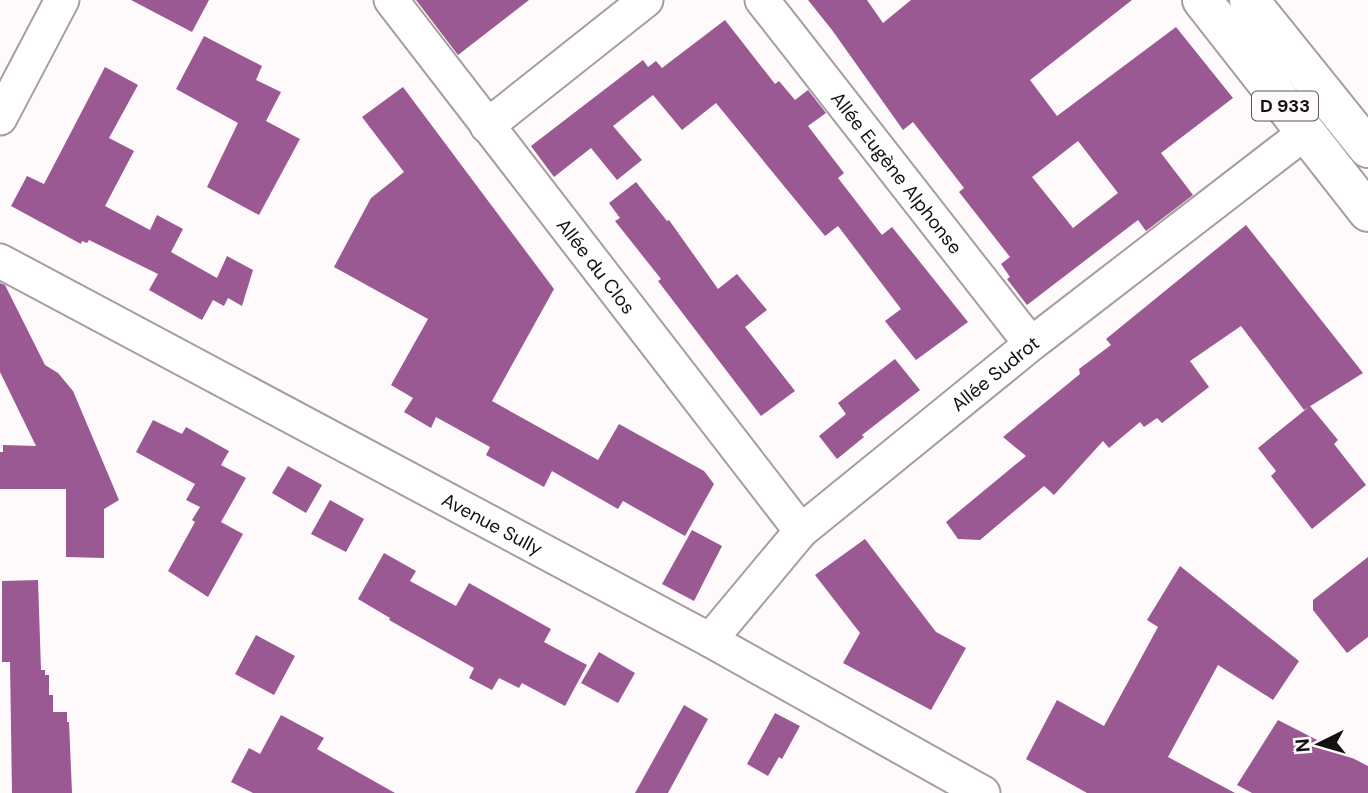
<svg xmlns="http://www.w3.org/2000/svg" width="1368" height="793" font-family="'DM Sans',sans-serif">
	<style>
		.building { fill: #9a5992; fill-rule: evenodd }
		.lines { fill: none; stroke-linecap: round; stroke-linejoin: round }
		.street-casing { stroke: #a79d9f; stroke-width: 37 }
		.primary-casing { stroke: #a79d9f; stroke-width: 42 }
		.street { stroke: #fff; stroke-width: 33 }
		.primary { stroke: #fff; stroke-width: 38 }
		.labels { text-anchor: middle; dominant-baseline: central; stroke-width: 6; stroke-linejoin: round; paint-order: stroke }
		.shield { fill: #fef9fa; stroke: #5a5657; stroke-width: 2 }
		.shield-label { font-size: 18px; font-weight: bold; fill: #131011 }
		.street-label { font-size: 19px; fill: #131011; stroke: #fef9fa }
	</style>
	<rect width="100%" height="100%" fill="#fef9fa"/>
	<path class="building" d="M 131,0 L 209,0 L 192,32 Z
		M 416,0 L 529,0 L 458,55 Z
		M 808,0 L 867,0 L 883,23 L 911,0 L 1132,0 L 1030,80 L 1057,116 L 1176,27 L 1233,98 L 1161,153 L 1193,195 L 1146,231 L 1138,220 L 1027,305 L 1007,279 L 1010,277 L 1001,264 L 1010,257 L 959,192 L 964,188 L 913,122 L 903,130 L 832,30 ZM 1078,141 L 1118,193 L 1073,228 L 1032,177 Z
		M 725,20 L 775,84 L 779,81 L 795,100 L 808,90 L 826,113 L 808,126 L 844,173 L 838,178 L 882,235 L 892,227 L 968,322 L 916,360 L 885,321 L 901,309 L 838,226 L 825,236 L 716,103 L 682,130 L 653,95 L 613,126 L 642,160 L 617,180 L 591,148 L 554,177 L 531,146 L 643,60 L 648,67 L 656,61 L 662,68 Z
		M 204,36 L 262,66 L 256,80 L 281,92 L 266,121 L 300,139 L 259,215 L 207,187 L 238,123 L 176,89 Z
		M 105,67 L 138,85 L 109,138 L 134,151 L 105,206 L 150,230 L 157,215 L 183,229 L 171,252 L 217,278 L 227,256 L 253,270 L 242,306 L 228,298 L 224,306 L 213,300 L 202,320 L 149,290 L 158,274 L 89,240 L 87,243 L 82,241 L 81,244 L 11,206 L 27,176 L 44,184 Z
		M 403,87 L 554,289 L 492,401 L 598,460 L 619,424 L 704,471 L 714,484 L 685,536 L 623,501 L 618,509 L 552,471 L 544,487 L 486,455 L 490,447 L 436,417 L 431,428 L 404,412 L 413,398 L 391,385 L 428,319 L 334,267 L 371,198 L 404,172 L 362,117 Z
		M 636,182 L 667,221 L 669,220 L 718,289 L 737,274 L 767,310 L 745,327 L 795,391 L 761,416 L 658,281 L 661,279 L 615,221 L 620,218 L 609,203 Z
		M 1246,225 L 1363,373 L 1304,410 L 1241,326 L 1190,361 L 1209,387 L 1162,423 L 1157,418 L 1144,427 L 1140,422 L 1109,448 L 1103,441 L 1054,495 L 1044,486 L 980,540 L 958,539 L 946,522 L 1026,456 L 1003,437 L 1080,374 L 1079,369 L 1111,345 L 1106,339 Z
		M 0,283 L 5,285 L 45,365 L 58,373 L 73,391 L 119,500 L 104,509 L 104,558 L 66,557 L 66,489 L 0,489 L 0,452 L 3,452 L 3,445 L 36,446 L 0,372 Z
		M 895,359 L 920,390 L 862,435 L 864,437 L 837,459 L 819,436 L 846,414 L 838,403 Z
		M 1310,406 L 1338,440 L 1334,444 L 1366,485 L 1312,529 L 1271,476 L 1276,471 L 1258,448 Z
		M 153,420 L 182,434 L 186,427 L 229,451 L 221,465 L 246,478 L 221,522 L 243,534 L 208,597 L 168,571 L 195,522 L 192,520 L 200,507 L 186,500 L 195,484 L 136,452 Z
		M 288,466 L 322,485 L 306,513 L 272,493 Z
		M 330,500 L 364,519 L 346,552 L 311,534 Z
		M 692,530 L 722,546 L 694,601 L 662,584 Z
		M 865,539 L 936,632 L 966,648 L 931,710 L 843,663 L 860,633 L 815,575 Z
		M 384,553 L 416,571 L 410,581 L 456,606 L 469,583 L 551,629 L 544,642 L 587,665 L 565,706 L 522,683 L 519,688 L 499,678 L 492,690 L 469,678 L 474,668 L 389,620 L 390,618 L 358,599 Z
		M 1368,557 L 1368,637 L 1347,653 L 1313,610 L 1313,600 Z
		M 1180,566 L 1299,661 L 1273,700 L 1218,665 L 1168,757 L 1235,793 L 1087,793 L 1026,759 L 1057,700 L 1104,726 L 1158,627 L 1147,620 Z
		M 38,580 L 41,670 L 45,670 L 45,675 L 49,675 L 49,695 L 53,695 L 53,712 L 67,712 L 67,722 L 69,722 L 72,793 L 12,793 L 10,662 L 2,662 L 2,581 Z
		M 256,635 L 295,656 L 274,695 L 235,674 Z
		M 599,652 L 635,673 L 618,703 L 581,683 Z
		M 684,705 L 708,719 L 668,793 L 635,793 Z
		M 775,713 L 800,726 L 782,759 L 779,757 L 768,776 L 747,764 Z
		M 281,715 L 324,738 L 317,749 L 395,793 L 253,793 L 231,782 L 249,748 L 260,754 Z
		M 1278,720 L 1368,766 L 1368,793 L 1252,793 L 1237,785 Z"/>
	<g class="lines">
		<defs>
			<g id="street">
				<path id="s1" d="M 391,0 L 801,531"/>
				<path id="s2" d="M 762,0 L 1031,344"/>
				<path d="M 0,118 L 62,0"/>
				<path d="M 487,126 L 646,0"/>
				<path id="s3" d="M 0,261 L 710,640 L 983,793"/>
				<path id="s4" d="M 710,640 L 801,531 L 1031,344 L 1306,132"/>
			</g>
			<path id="primary" d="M 1202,0 L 1368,212
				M 1249,0 L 1368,148"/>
		</defs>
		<use href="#street" class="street-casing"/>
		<use href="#primary" class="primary-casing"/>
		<use href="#street" class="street"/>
		<use href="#primary" class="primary"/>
	</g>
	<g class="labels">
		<rect class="shield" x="1252" y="91.5" width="66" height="29" rx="5"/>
		<g class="shield-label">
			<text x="1285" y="106">D 933</text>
		</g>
		<g class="street-label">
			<text stroke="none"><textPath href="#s2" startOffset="219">Allée Eugène Alphonse</textPath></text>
			<text stroke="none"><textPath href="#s1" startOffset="336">Allée du Clos</textPath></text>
			<text stroke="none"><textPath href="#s4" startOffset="392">Allée Sudrot</textPath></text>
			<text stroke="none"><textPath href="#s3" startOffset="558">Avenue Sully</textPath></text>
		</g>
	</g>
	<g transform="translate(1319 744) rotate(265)" stroke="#fef9fa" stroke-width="5" paint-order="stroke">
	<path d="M0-5L12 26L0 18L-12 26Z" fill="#131011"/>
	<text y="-10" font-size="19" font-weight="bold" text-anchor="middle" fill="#131011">N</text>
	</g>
</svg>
